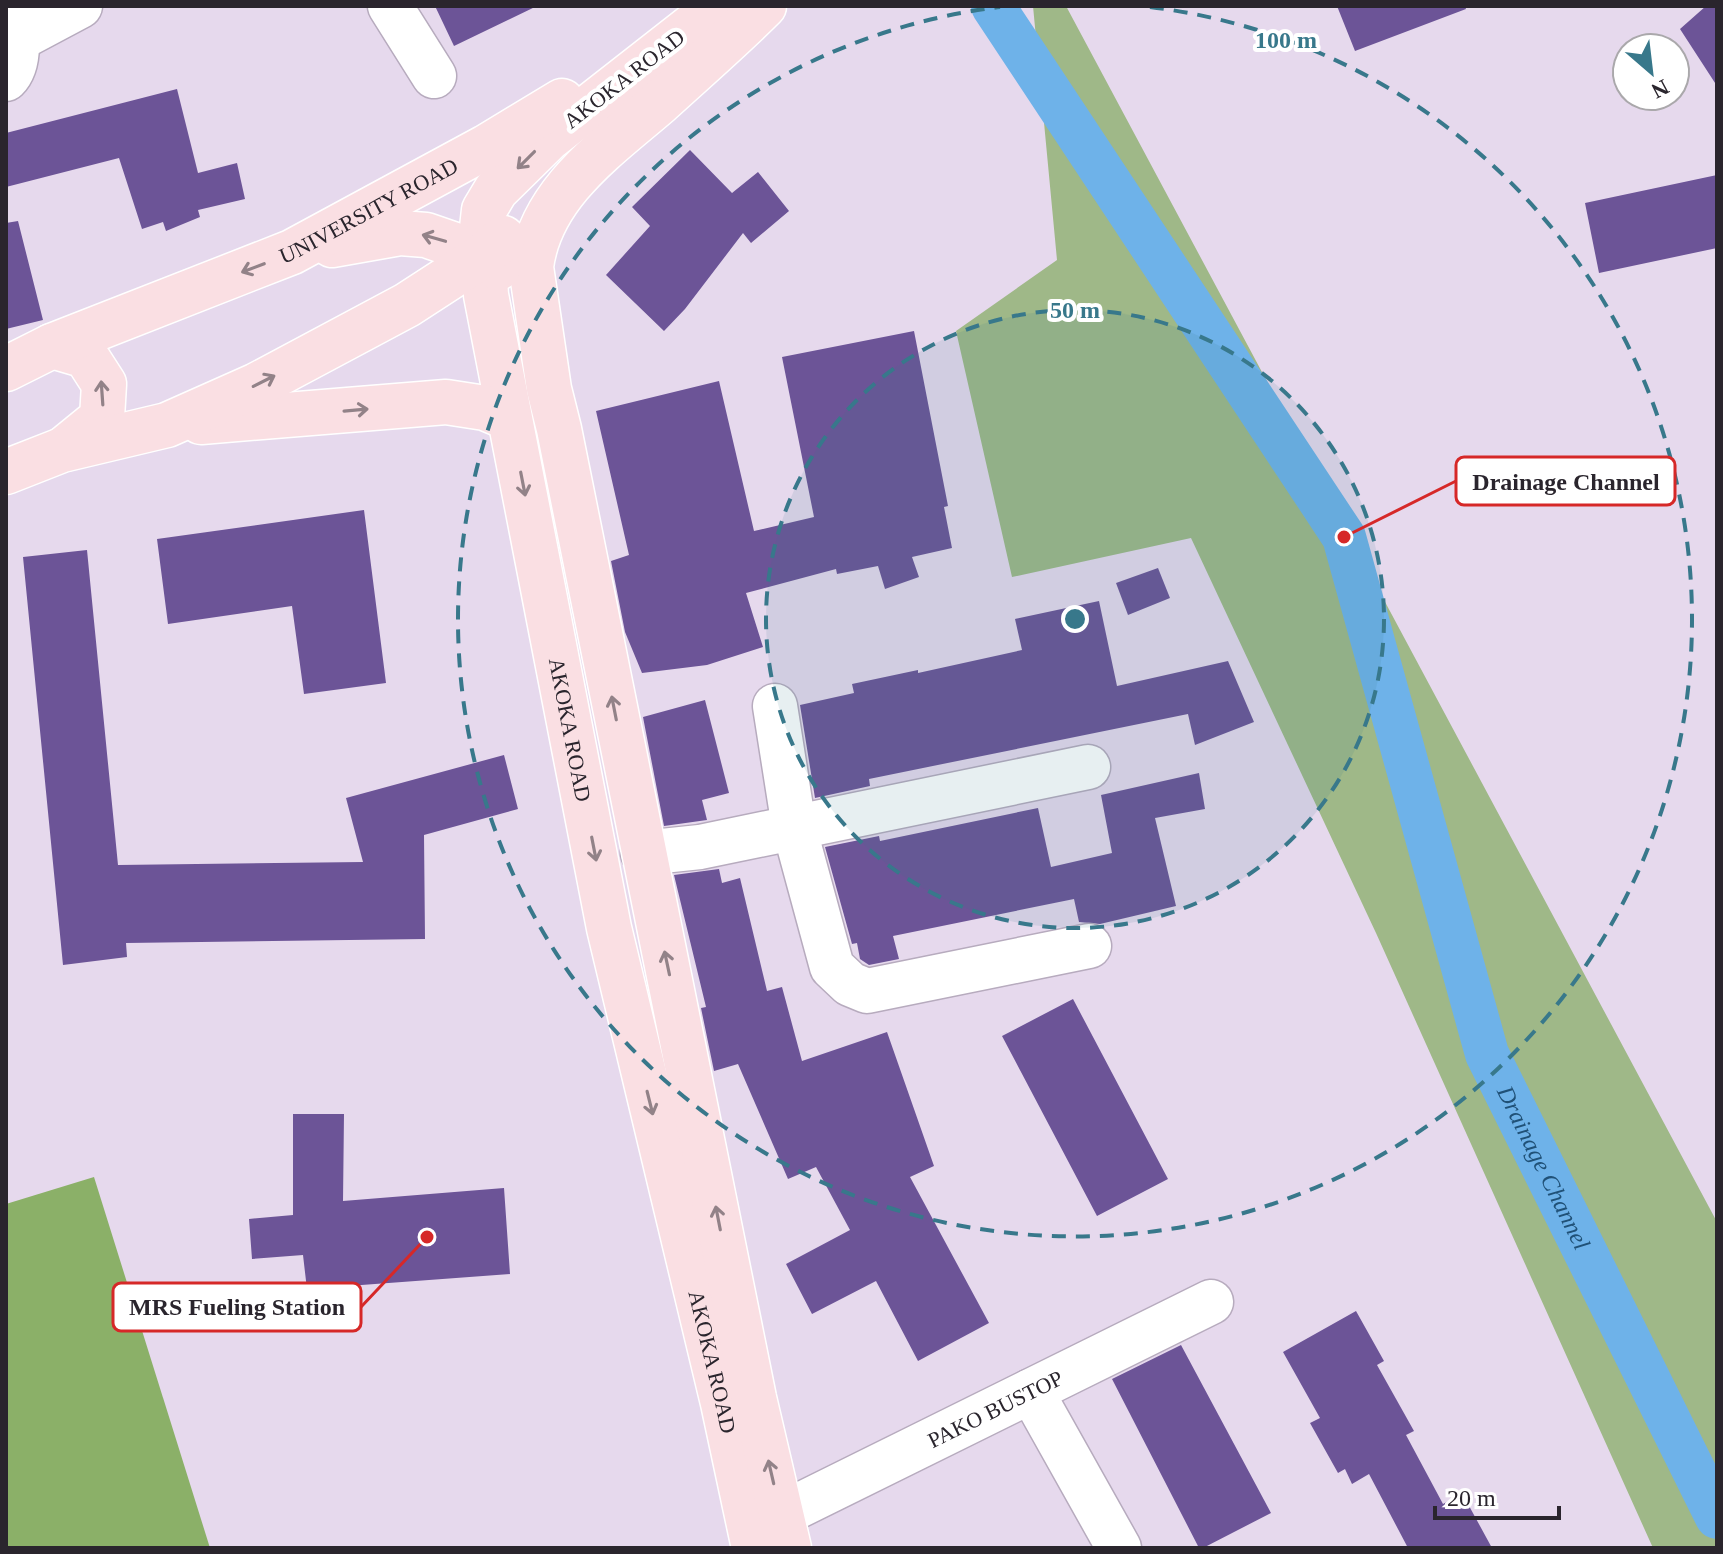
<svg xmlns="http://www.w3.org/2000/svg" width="1723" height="1554" font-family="'Times New Roman',serif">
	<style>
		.green { fill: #9fb888 }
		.forest { fill: #8bb068 }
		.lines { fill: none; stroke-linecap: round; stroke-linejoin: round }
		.canal { stroke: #6eb2e9; stroke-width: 44 }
		.building { fill: #6c5497 }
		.minor-casing { stroke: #b7abbe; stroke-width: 47 }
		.major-casing { stroke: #fff; stroke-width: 47 }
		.minor { stroke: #fff; stroke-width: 44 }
		.major { stroke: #fadfe3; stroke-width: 44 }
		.oneway { stroke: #928288 }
		.ring { fill: none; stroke: #38788b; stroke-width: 4; stroke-dasharray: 14 10 }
		.labels { text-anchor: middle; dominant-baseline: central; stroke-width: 8; stroke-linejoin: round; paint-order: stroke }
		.street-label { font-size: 22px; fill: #2a252d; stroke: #fff }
		.water-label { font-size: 24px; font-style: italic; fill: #205177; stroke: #fff }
		.centre { fill: #38788b; stroke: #fff; stroke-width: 4 }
		.ring-label { font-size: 24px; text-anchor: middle; font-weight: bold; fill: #38788b; stroke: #fff; stroke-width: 8; stroke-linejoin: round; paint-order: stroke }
		.leader { fill: none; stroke: #d62828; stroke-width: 3 }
		.callout-dot { fill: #d62828; stroke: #fff; stroke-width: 3 }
		.callout { fill: #fff; stroke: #d62828; stroke-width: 3 }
		.callout-label { font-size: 24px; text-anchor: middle; font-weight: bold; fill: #2a252d }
	</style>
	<rect width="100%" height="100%" fill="#e6d9ed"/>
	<path class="green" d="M 1033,6 L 1066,6 L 1717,1222 L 1717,1548 L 1653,1548 L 1376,933 L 1191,538 L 1012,577 L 956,331 L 1057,260 Z"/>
	<path class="forest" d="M 94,1177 L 210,1548 L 6,1548 L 6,1204 Z"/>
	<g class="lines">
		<path class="canal" id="s1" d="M 993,6 L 1344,537 L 1487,1054 L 1717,1517"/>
	</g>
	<path class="building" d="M 435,6 L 537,6 L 454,46 Z
		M 1337,6 L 1465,6 L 1466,9 L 1355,51 Z
		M 1706,6 L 1717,6 L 1717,86 L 1680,29 Z
		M 177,89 L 198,173 L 237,163 L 245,199 L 198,210 L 200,217 L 166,231 L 163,222 L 142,229 L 119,158 L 6,187 L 6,133 Z
		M 690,150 L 732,193 L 758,172 L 789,211 L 751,243 L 743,233 L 685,309 L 664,331 L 606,275 L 650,226 L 632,207 Z
		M 1717,175 L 1717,248 L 1599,273 L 1585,203 Z
		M 18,221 L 43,320 L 6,329 L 6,223 Z
		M 914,331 L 948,506 L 944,507 L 952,548 L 912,557 L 919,577 L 885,589 L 878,566 L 837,574 L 836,569 L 746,593 L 763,647 L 707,665 L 642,673 L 625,632 L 611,561 L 629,555 L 596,411 L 719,381 L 754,531 L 814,517 L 782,357 Z
		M 364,510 L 386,683 L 304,694 L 292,606 L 168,624 L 157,539 Z
		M 87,550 L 118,865 L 363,862 L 346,798 L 504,755 L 518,809 L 424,835 L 425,939 L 126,943 L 127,957 L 63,965 L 23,557 Z
		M 1158,568 L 1170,598 L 1128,615 L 1116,583 Z
		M 1099,601 L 1117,686 L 1228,661 L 1254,722 L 1195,745 L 1188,714 L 869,779 L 870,786 L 815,798 L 800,705 L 854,693 L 852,684 L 918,670 L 918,673 L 1022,650 L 1015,619 Z
		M 705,700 L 729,793 L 702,800 L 707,820 L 664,826 L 643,717 Z
		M 1199,773 L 1205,809 L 1155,818 L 1176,906 L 1100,924 L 1079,922 L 1074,899 L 893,936 L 899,959 L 869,965 L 860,959 L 857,943 L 852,944 L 825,847 L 879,836 L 880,841 L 1038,808 L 1051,867 L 1112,853 L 1101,795 Z
		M 719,869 L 722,883 L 740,878 L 767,991 L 782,987 L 802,1061 L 887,1032 L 934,1166 L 910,1177 L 989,1323 L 918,1361 L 876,1281 L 812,1314 L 786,1264 L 850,1230 L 816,1167 L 788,1179 L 738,1064 L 714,1071 L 701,1008 L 706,1007 L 674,875 Z
		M 1073,999 L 1168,1179 L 1097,1216 L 1002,1036 Z
		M 293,1114 L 344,1114 L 343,1201 L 504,1188 L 510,1274 L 348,1286 L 349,1294 L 308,1298 L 303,1255 L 252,1259 L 249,1219 L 293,1215 Z
		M 1356,1311 L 1384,1361 L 1377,1365 L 1414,1431 L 1406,1435 L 1443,1504 L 1462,1493 L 1492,1548 L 1408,1548 L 1369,1474 L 1352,1484 L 1345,1469 L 1338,1473 L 1310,1423 L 1320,1418 L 1283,1352 Z
		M 1181,1345 L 1271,1513 L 1203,1548 L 1199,1548 L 1112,1379 Z"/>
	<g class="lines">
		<defs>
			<g id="minor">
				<path d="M 390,6 L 434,76"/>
				<path d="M 18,39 L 80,6"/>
				<path d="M 6,79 C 23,62 16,28 12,6"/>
				<path d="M 775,706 L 794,827 L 832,967 L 850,984 L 867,991 L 1089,946"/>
				<path d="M 643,853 L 700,847 L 1088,767"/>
				<path d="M 1031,1391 L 1119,1548"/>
				<path id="s2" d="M 780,1515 L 1211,1302"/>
			</g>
			<g id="major">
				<path id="s3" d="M 718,6 L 548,139 L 496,190 L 484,210 L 482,228 L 486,295 L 609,928 L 723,1403 L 754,1548"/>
				<path d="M 764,6 C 731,39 695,70 660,102 C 608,147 540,193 531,267 L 549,389 L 559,429 L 754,1398 L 789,1548"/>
				<path d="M 332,245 L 400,233 L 426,235 L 484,255 L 498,268"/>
				<path d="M 52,346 L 86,356 L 104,384 L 102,418 L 64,449"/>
				<path id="s4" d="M 6,369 L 52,346 L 292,252 L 486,147 L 562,101"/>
				<path d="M 201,422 L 446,402 L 485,408 L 509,418"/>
				<path d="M 6,472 L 62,450 L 167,425 L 257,385 L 407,305 L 484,255 L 503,238"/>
			</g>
		</defs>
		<use href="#minor" class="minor-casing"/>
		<use href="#major" class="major-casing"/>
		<use href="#minor" class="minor"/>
		<use href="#major" class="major"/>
	</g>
	<defs><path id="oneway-shaft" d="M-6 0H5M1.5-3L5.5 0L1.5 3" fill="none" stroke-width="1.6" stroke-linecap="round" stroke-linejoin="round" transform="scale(2)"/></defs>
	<g class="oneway">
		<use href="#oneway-shaft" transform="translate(526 160) rotate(135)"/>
		<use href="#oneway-shaft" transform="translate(434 238) rotate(-164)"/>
		<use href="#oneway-shaft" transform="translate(253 268) rotate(159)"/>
		<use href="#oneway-shaft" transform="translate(264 381) rotate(-27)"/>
		<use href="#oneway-shaft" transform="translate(102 393) rotate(-94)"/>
		<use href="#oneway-shaft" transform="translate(356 410) rotate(-5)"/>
		<use href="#oneway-shaft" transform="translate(523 484) rotate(79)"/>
		<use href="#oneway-shaft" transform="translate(614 708) rotate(-101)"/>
		<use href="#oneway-shaft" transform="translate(594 849) rotate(79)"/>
		<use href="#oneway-shaft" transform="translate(667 963) rotate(-102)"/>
		<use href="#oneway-shaft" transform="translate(650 1103) rotate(76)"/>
		<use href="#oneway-shaft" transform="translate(718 1218) rotate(-101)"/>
		<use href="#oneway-shaft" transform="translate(771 1472) rotate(-103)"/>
	</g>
	<circle cx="1075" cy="619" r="309" fill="#38788b" fill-opacity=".12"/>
	<g class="ring">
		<circle cx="1075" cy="619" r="309"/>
		<path d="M1150 7A617 617 0 1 1 1000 7"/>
	</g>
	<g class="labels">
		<g class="street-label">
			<text transform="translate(624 79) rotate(-38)">AKOKA ROAD</text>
			<text stroke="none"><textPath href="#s4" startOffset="396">UNIVERSITY ROAD</textPath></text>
			<text stroke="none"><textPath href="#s3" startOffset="840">AKOKA ROAD</textPath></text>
			<text stroke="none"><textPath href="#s3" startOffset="1488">AKOKA ROAD</textPath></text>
			<text stroke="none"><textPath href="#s2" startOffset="240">PAKO BUSTOP</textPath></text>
		</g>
		<g class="water-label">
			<text stroke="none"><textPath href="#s1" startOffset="1300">Drainage Channel</textPath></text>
		</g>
	</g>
	<circle cx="1075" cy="619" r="12" class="centre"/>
	<g class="ring-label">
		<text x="1286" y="48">100 m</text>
		<text x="1075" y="318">50 m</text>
	</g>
	<path class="leader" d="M1344 537L1456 481M427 1237L361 1307"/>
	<g class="callout-dot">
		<circle cx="1344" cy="537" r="8"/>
		<circle cx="427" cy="1237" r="8"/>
	</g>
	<g class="callout">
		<rect x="1456" y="457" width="219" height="48" rx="8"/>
		<rect x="113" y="1283" width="248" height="48" rx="8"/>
	</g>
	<g class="callout-label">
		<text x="1566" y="490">Drainage Channel</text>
		<text x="237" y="1315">MRS Fueling Station</text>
	</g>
	<rect width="1723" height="1554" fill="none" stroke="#2a252d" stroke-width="16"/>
	<g transform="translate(1651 72) rotate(152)"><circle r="38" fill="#ffffff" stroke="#aaa8ab" stroke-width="2"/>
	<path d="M0-6L14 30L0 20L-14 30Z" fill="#38788b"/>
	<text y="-12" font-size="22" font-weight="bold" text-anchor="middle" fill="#2a252d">N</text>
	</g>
	<path d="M1435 1506v12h124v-12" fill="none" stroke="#2a252d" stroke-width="4"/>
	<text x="1447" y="1506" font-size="24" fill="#2a252d" stroke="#ffffff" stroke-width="6" paint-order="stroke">20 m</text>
</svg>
